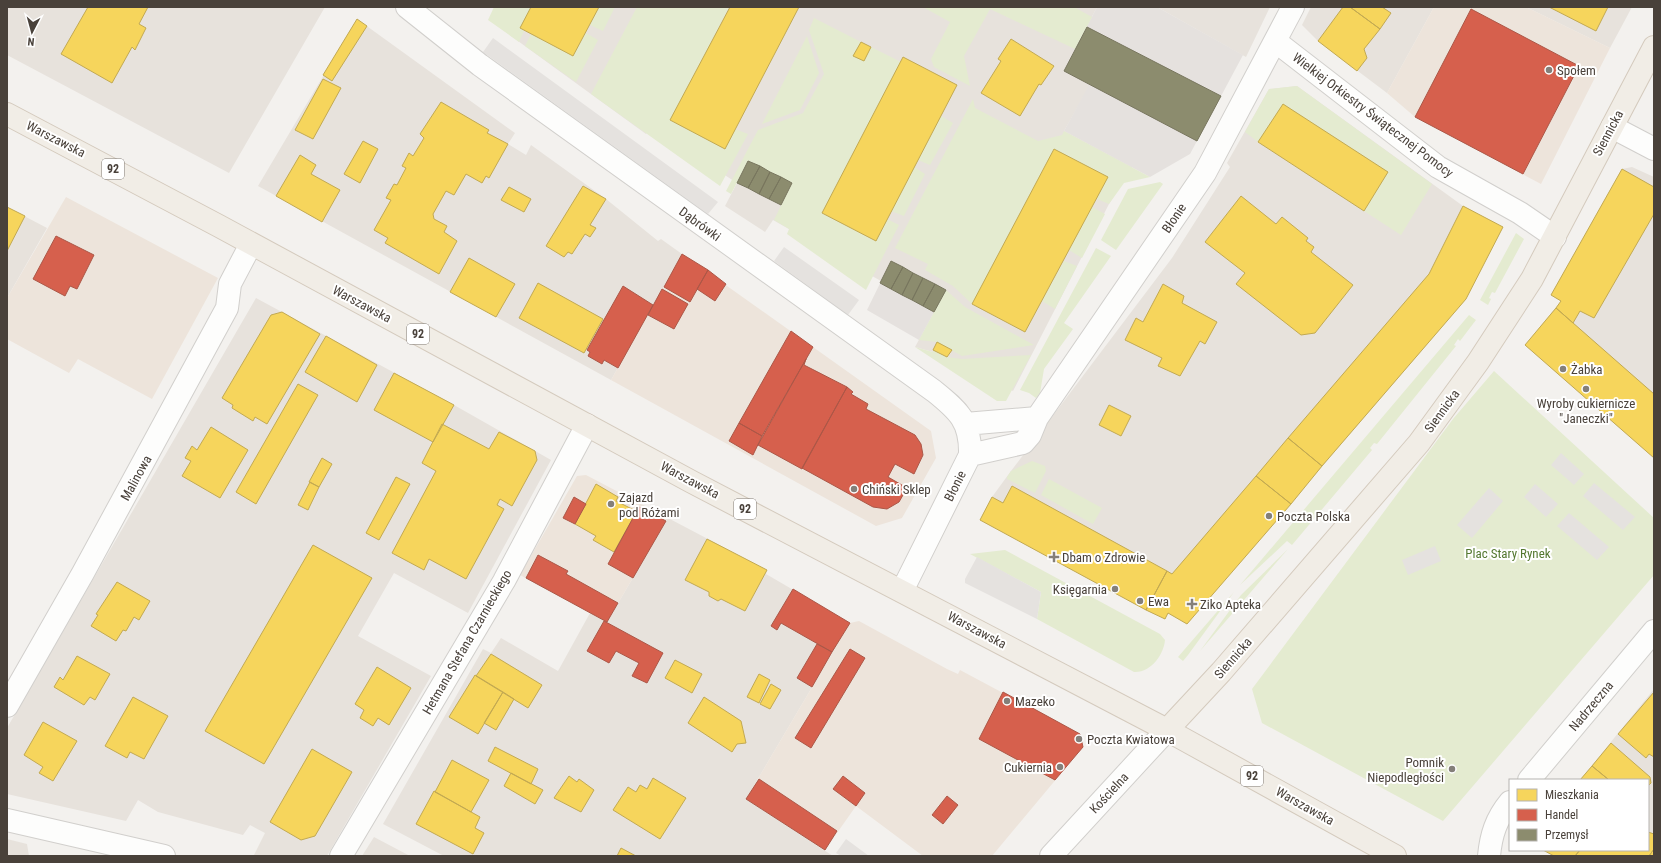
<svg xmlns="http://www.w3.org/2000/svg" width="1661" height="863" font-family="'Roboto Condensed',sans-serif">
	<style>
		.residential { fill: #e7e2dc }
		.commercial { fill: #ede4db }
		.industrial { fill: #e5e1de }
		.green { fill: #e4ebd0 }
		.parking { fill: #e5e2df }
		.homes { fill: #f6d55c; stroke: #c2a952 }
		.shops { fill: #d6604d; stroke: #ac5747 }
		.industry { fill: #8c8c6e; stroke: #78765e }
		.lines { fill: none; stroke-linecap: round; stroke-linejoin: round }
		.minor-casing { stroke: #d1cfcc; stroke-width: 24 }
		.major-casing { stroke: #d4cabd; stroke-width: 24 }
		.minor { stroke: #fdfdfc; stroke-width: 22 }
		.major { stroke: #f1ede6; stroke-width: 22 }
		.poi-dot { fill: #847f79; stroke: #fff; stroke-width: 1.5 }
		.labels { text-anchor: middle; dominant-baseline: central; stroke-width: 4; stroke-linejoin: round; paint-order: stroke }
		.shield { fill: #fff; stroke: #807a75; stroke-width: 1 }
		.shield-label { font-size: 12px; font-weight: bold; fill: #49413a }
		.poi-label { font-size: 13px; fill: #49413a; stroke: #fff; text-anchor: start }
		.street-label { font-size: 13px; fill: #49413a; stroke: #fff }
		.park-label { font-size: 13px; fill: #547830; stroke: #fff }
	</style>
	<rect width="100%" height="100%" fill="#f3f1ee"/>
	<path class="residential" d="M 7,7 L 325,7 L 229,173 L 7,55 Z
		M 501,7 L 1097,7 L 1064,71 L 1090,85 L 1064,131 L 1132,167 L 1109,204 L 1013,391 L 933,352 L 915,347 L 946,290 L 891,262 L 881,281 L 773,220 L 765,232 L 725,206 L 737,183 L 651,127 L 646,134 L 492,22 Z
		M 1157,7 L 1270,7 L 1246,57 Z
		M 1311,7 L 1434,7 L 1387,93 L 1318,41 L 1302,25 Z
		M 1526,7 L 1632,7 L 1610,48 Z
		M 357,19 L 515,133 L 508,144 L 526,155 L 531,145 L 606,199 L 658,241 L 661,239 L 682,254 L 611,380 L 258,186 Z
		M 1297,86 L 1463,206 L 1503,227 L 1466,299 L 1187,624 L 1168,613 L 1165,619 L 980,520 L 992,497 L 1011,471 L 1172,258 L 1230,167 L 1227,163 L 1269,89 Z
		M 1632,167 L 1654,177 L 1654,458 L 1525,345 L 1561,301 L 1551,295 L 1622,169 Z
		M 7,207 L 47,228 L 7,298 Z
		M 256,298 L 454,405 L 551,460 L 468,613 L 394,573 L 358,636 L 431,676 L 327,856 L 254,855 L 265,833 L 250,825 L 243,835 L 158,812 L 138,800 L 126,821 L 7,794 L 7,728 Z
		M 668,518 L 767,570 L 766,574 L 850,623 L 746,799 L 833,856 L 444,856 L 383,824 L 483,649 L 491,653 L 501,638 L 558,671 L 590,613 L 607,622 Z
		M 1654,689 L 1654,856 L 1554,856 L 1543,850 L 1648,850 L 1648,780 L 1580,780 Z
		M 374,837 L 410,856 L 362,856 Z
		M 7,839 L 27,844 L 29,856 L 7,856 Z"/>
	<path class="commercial" d="M 1434,7 L 1526,7 L 1610,48 L 1541,184 L 1415,117 L 1387,93 Z
		M 66,197 L 218,278 L 152,399 L 78,359 L 69,373 L 7,339 L 7,298 Z
		M 682,254 L 931,431 L 936,458 L 902,518 L 876,526 L 611,380 Z
		M 586,475 L 668,518 L 607,622 L 520,575 L 577,476 Z
		M 859,621 L 947,669 L 958,674 L 960,670 L 1080,734 L 1083,747 L 992,856 L 923,856 L 856,806 L 825,850 L 746,799 L 850,623 Z"/>
	<path class="industrial" d="M 1097,7 L 1157,7 L 1243,55 L 1190,154 L 1150,177 L 1064,131 L 1089,85 L 1064,71 Z
		M 891,261 L 946,290 L 919,340 L 867,310 Z"/>
	<path class="green" d="M 494,7 L 531,7 L 520,28 L 524,31 L 519,42 L 488,20 Z
		M 599,7 L 615,7 L 603,31 L 590,25 Z
		M 637,7 L 729,7 L 671,120 L 725,149 L 735,129 L 748,134 L 720,186 L 591,94 Z
		M 923,7 L 1074,7 L 1092,17 L 1075,49 L 990,9 L 964,56 L 970,86 L 934,67 L 931,59 L 950,22 Z
		M 814,18 L 861,42 L 854,56 L 871,47 L 901,62 L 822,213 L 876,241 L 887,219 L 899,225 L 866,290 L 787,234 L 789,229 L 774,220 L 792,183 L 748,161 L 731,194 L 726,191 L 758,130 L 803,113 L 824,74 L 809,30 Z
		M 586,33 L 598,40 L 576,82 L 525,46 L 531,34 L 573,56 Z
		M 807,36 L 819,73 L 800,110 L 762,124 Z
		M 1297,86 L 1432,184 L 1401,235 L 1364,211 L 1388,172 L 1283,105 L 1258,142 L 1245,132 L 1269,89 Z
		M 973,99 L 975,108 L 1038,141 L 1062,135 L 1064,131 L 1150,177 L 1124,183 L 1109,204 L 1097,199 L 1108,177 L 1054,149 L 972,304 L 953,286 L 925,270 L 928,264 L 895,248 Z
		M 941,116 L 953,123 L 930,165 L 918,160 Z
		M 914,167 L 925,174 L 904,216 L 891,211 Z
		M 1160,182 L 1163,184 L 1116,250 L 1101,240 L 1128,189 Z
		M 1092,207 L 1105,214 L 1082,258 L 1069,250 Z
		M 1516,233 L 1524,239 L 1495,293 L 1492,292 L 1489,298 L 1491,299 L 1488,305 L 1480,300 Z
		M 1096,248 L 1111,256 L 1064,323 L 1073,329 L 1044,369 L 1040,393 L 1036,398 L 1029,393 L 1020,390 Z
		M 1064,261 L 1077,266 L 1055,309 L 1042,301 Z
		M 946,290 L 965,307 L 1034,345 L 962,356 L 937,342 L 919,340 Z
		M 1469,315 L 1476,320 L 1460,341 L 1458,339 L 1454,345 L 1456,346 L 1377,444 L 1374,443 L 1370,448 L 1372,450 L 1292,545 L 1287,541 L 1240,585 Z
		M 915,347 L 933,352 L 933,350 L 947,357 L 962,359 L 1031,355 L 1006,401 L 997,401 Z
		M 1494,371 L 1654,518 L 1654,575 L 1443,821 L 1262,723 L 1252,689 L 1453,419 Z
		M 1032,461 L 1045,466 L 1046,471 L 1035,493 L 1007,479 L 1007,477 L 1011,471 Z
		M 1049,479 L 1102,508 L 1093,524 L 1041,495 Z
		M 1288,549 L 1200,651 L 1241,595 Z
		M 1005,550 L 1160,634 L 1165,640 C 1164,654 1151,673 1134,672 L 1037,619 L 1041,592 L 970,554 Z
		M 1234,592 L 1188,655 L 1183,661 L 1178,657 Z"/>
	<path class="parking" d="M 493,38 L 718,202 L 708,214 L 483,52 Z
		M 784,247 L 859,300 L 848,315 L 774,261 Z
		M 1561,453 L 1584,474 L 1574,485 L 1551,465 Z
		M 1594,483 L 1635,517 L 1623,530 L 1583,496 Z
		M 1535,484 L 1558,504 L 1546,517 L 1524,497 Z
		M 1489,488 L 1503,501 L 1472,538 L 1457,525 Z
		M 1569,513 L 1609,547 L 1597,560 L 1557,526 Z
		M 1435,546 L 1441,561 L 1408,575 L 1402,560 Z
		M 977,557 L 1041,592 L 1037,619 L 965,583 L 965,579 Z
		M 846,839 L 869,856 L 870,856 L 841,856 L 836,853 Z"/>
	<path class="homes" d="M 88,7 L 148,7 L 139,24 L 146,28 L 135,50 L 132,47 L 112,83 L 61,54 Z
		M 531,7 L 599,7 L 573,56 L 520,28 Z
		M 730,7 L 799,7 L 725,149 L 670,120 Z
		M 1343,7 L 1350,7 L 1380,29 L 1364,49 L 1367,58 L 1357,71 L 1318,41 Z
		M 1350,7 L 1382,7 L 1391,13 L 1380,29 Z
		M 1549,7 L 1608,7 L 1596,31 Z
		M 357,19 L 367,26 L 332,81 L 323,75 Z
		M 1011,39 L 1054,66 L 1041,85 L 1039,84 L 1020,116 L 981,93 L 1001,61 L 998,59 Z
		M 861,42 L 871,47 L 864,61 L 853,56 Z
		M 903,57 L 957,85 L 876,241 L 822,213 Z
		M 323,79 L 341,88 L 313,139 L 295,130 Z
		M 441,102 L 489,130 L 487,133 L 508,144 L 489,178 L 486,176 L 482,183 L 466,174 L 454,195 L 446,191 L 433,214 L 434,219 L 447,226 L 444,232 L 457,241 L 439,274 L 385,243 L 388,238 L 374,230 L 391,200 L 386,198 L 394,184 L 397,185 L 406,168 L 402,166 L 409,153 L 413,156 L 424,138 L 420,134 Z
		M 1283,104 L 1388,172 L 1364,211 L 1258,142 Z
		M 363,141 L 378,149 L 360,183 L 344,174 Z
		M 1054,149 L 1108,177 L 1025,332 L 972,304 Z
		M 300,155 L 316,165 L 311,174 L 340,190 L 322,222 L 276,196 Z
		M 1622,169 L 1654,187 L 1654,214 L 1594,318 L 1580,311 L 1573,323 L 1556,308 L 1561,301 L 1551,295 Z
		M 583,186 L 606,199 L 590,225 L 596,228 L 590,237 L 585,234 L 572,254 L 568,252 L 564,257 L 546,246 Z
		M 509,187 L 531,199 L 524,212 L 501,200 Z
		M 1241,196 L 1276,224 L 1282,217 L 1308,238 L 1306,241 L 1314,247 L 1311,252 L 1353,285 L 1315,333 L 1301,335 L 1236,284 L 1245,273 L 1205,242 Z
		M 1463,206 L 1503,227 L 1466,299 L 1322,466 L 1288,438 L 1429,274 Z
		M 7,207 L 25,216 L 7,251 Z
		M 469,258 L 515,284 L 496,317 L 450,292 Z
		M 538,283 L 603,319 L 584,353 L 519,318 Z
		M 1163,284 L 1184,296 L 1182,303 L 1217,322 L 1205,344 L 1200,341 L 1180,376 L 1158,366 L 1162,358 L 1125,340 L 1136,318 L 1143,322 Z
		M 1556,308 L 1654,394 L 1654,458 L 1525,345 Z
		M 282,312 L 320,334 L 267,424 L 255,417 L 253,421 L 232,408 L 233,405 L 222,398 L 271,315 Z
		M 326,336 L 377,365 L 357,402 L 305,372 Z
		M 937,342 L 952,350 L 947,357 L 933,350 Z
		M 394,373 L 454,405 L 433,442 L 374,410 Z
		M 298,384 L 318,395 L 256,504 L 236,492 Z
		M 1109,405 L 1131,416 L 1121,436 L 1099,425 Z
		M 442,424 L 489,449 L 499,432 L 535,451 L 537,460 L 512,506 L 500,499 L 497,505 L 504,509 L 466,579 L 429,559 L 424,570 L 392,553 L 436,471 L 422,463 Z
		M 211,427 L 248,450 L 220,498 L 182,476 L 191,461 L 185,458 L 192,446 L 197,450 Z
		M 1288,438 L 1322,466 L 1291,504 L 1256,476 Z
		M 322,458 L 332,464 L 319,487 L 309,482 Z
		M 1256,476 L 1291,504 L 1187,624 L 1168,613 L 1165,619 L 1146,610 L 1167,571 L 1172,574 Z
		M 396,477 L 410,484 L 379,540 L 366,533 Z
		M 310,482 L 319,487 L 308,510 L 298,505 Z
		M 596,484 L 618,497 L 616,501 L 634,510 L 636,506 L 639,507 L 614,552 L 593,540 L 596,536 L 575,524 Z
		M 1012,486 L 1167,571 L 1146,610 L 980,520 L 992,497 L 1003,503 Z
		M 707,539 L 767,570 L 745,611 L 721,599 L 718,601 L 709,596 L 709,592 L 685,580 Z
		M 313,545 L 372,578 L 264,764 L 205,731 Z
		M 117,582 L 150,601 L 139,620 L 134,617 L 126,631 L 123,630 L 116,641 L 91,626 L 98,615 L 96,614 Z
		M 491,654 L 542,685 L 528,708 L 476,676 Z
		M 77,656 L 110,674 L 95,700 L 90,697 L 84,705 L 54,687 L 60,677 L 63,680 Z
		M 675,660 L 702,674 L 692,693 L 665,678 Z
		M 377,667 L 411,688 L 389,725 L 378,718 L 373,726 L 360,718 L 364,710 L 355,704 Z
		M 759,674 L 770,680 L 759,703 L 747,697 Z
		M 475,675 L 503,692 L 478,734 L 449,717 Z
		M 771,684 L 781,690 L 770,709 L 760,704 Z
		M 503,692 L 514,699 L 496,730 L 484,723 Z
		M 1654,692 L 1654,757 L 1649,754 L 1646,758 L 1618,734 Z
		M 133,697 L 168,716 L 144,759 L 130,752 L 127,758 L 105,746 Z
		M 704,697 L 741,721 L 746,743 L 737,744 L 732,752 L 688,723 Z
		M 43,722 L 77,741 L 53,781 L 39,773 L 43,767 L 24,755 Z
		M 1611,743 L 1650,777 L 1651,783 L 1648,786 L 1648,780 L 1609,780 L 1592,766 Z
		M 495,747 L 538,769 L 531,784 L 488,761 Z
		M 312,749 L 352,772 L 315,836 L 301,840 L 270,822 Z
		M 452,760 L 489,780 L 471,812 L 435,792 Z
		M 1592,766 L 1609,780 L 1580,780 Z
		M 511,773 L 543,790 L 535,804 L 504,786 Z
		M 569,776 L 577,782 L 579,779 L 594,790 L 581,812 L 554,798 Z
		M 653,778 L 686,798 L 660,839 L 613,810 L 628,787 L 636,792 L 640,785 L 647,789 Z
		M 434,791 L 480,817 L 475,828 L 484,833 L 473,854 L 416,824 Z
		M 1648,832 L 1654,834 L 1654,849 L 1649,856 L 1575,856 L 1580,850 L 1648,850 Z
		M 621,848 L 636,856 L 617,856 Z
		M 1654,849 L 1654,856 L 1649,856 Z
		M 1543,850 L 1580,850 L 1575,856 L 1554,856 Z"/>
	<path class="shops" d="M 1471,9 L 1579,66 L 1523,174 L 1415,117 Z
		M 56,236 L 94,255 L 77,289 L 70,286 L 65,296 L 33,279 Z
		M 682,254 L 708,270 L 690,302 L 664,287 Z
		M 708,270 L 726,284 L 715,301 L 697,289 Z
		M 623,286 L 653,305 L 618,368 L 604,360 L 602,364 L 588,356 L 590,352 L 587,350 Z
		M 662,289 L 688,304 L 674,329 L 648,315 Z
		M 791,331 L 813,347 L 762,436 L 739,423 Z
		M 806,359 L 804,365 L 847,387 L 802,469 L 758,445 Z
		M 847,387 L 853,392 L 851,394 L 868,404 L 866,409 L 915,435 L 921,444 L 923,455 L 914,474 L 895,464 L 888,477 L 907,488 L 899,502 L 887,509 L 873,507 L 802,468 Z
		M 739,423 L 762,436 L 753,455 L 729,441 Z
		M 574,497 L 586,504 L 575,524 L 563,518 Z
		M 639,507 L 666,521 L 633,578 L 608,564 Z
		M 538,555 L 568,571 L 566,574 L 618,603 L 607,622 L 526,578 Z
		M 793,589 L 850,623 L 832,652 L 781,623 L 777,630 L 771,626 Z
		M 604,621 L 663,653 L 647,683 L 632,676 L 639,663 L 616,651 L 609,663 L 587,651 Z
		M 817,644 L 832,652 L 812,687 L 797,678 Z
		M 850,649 L 865,658 L 811,748 L 795,738 Z
		M 1003,692 L 1080,734 L 1083,747 L 1055,780 L 979,739 Z
		M 843,776 L 865,793 L 856,806 L 833,789 Z
		M 759,779 L 837,831 L 825,850 L 746,799 Z
		M 947,796 L 958,805 L 943,824 L 932,815 Z"/>
	<path class="industry" d="M 1087,27 L 1221,96 L 1197,141 L 1064,71 Z
		M 748,161 L 760,166 L 748,188 L 737,183 Z
		M 760,166 L 770,172 L 759,194 L 748,188 Z
		M 770,172 L 781,177 L 769,199 L 759,194 Z
		M 781,177 L 792,183 L 781,205 L 769,199 Z
		M 891,261 L 903,267 L 891,289 L 880,283 Z
		M 903,267 L 913,273 L 902,295 L 891,289 Z
		M 913,273 L 923,278 L 912,300 L 902,295 Z
		M 923,278 L 935,284 L 923,306 L 912,300 Z
		M 935,284 L 946,290 L 934,312 L 923,306 Z"/>
	<g class="lines">
		<defs>
			<path id="minor" d="M 407,7 L 480,65 L 934,391 C 959,411 971,422 970,455 L 902,591
				M 1275,41 L 1438,167 L 1520,213 L 1555,237
				M 1612,127 L 1654,149
				M 965,424 L 1037,418
				M 970,455 L 1023,443 L 1030,435 L 1037,418 L 1205,173 L 1293,7
				M 7,706 L 83,573 L 227,308 L 230,284 L 251,244
				M 1529,780 L 1654,631
				M 7,820 L 164,856
				M 341,856 L 504,581 L 587,425
				M 1051,856 L 1167,730
				M 1489,856 C 1491,835 1496,819 1510,802"/>
			<path id="major" d="M 7,114 L 219,226 L 692,482 L 1167,730 L 1395,856
				M 1167,730 L 1221,672 L 1419,443 L 1478,362 L 1532,279 L 1654,47"/>
		</defs>
		<use href="#minor" class="minor-casing"/>
		<use href="#major" class="major-casing"/>
		<use href="#minor" class="minor"/>
		<use href="#major" class="major"/>
	</g>
	<g class="poi-dot">
		<circle cx="1549" cy="70" r="4"/>
		<circle cx="1563" cy="369" r="4"/>
		<circle cx="1586" cy="389" r="4"/>
		<circle cx="854" cy="489" r="4"/>
		<circle cx="611" cy="504" r="4"/>
		<circle cx="1269" cy="516" r="4"/>
		<path d="M1052 551h4v4h4v4h-4v4h-4v-4h-4v-4h4z"/>
		<circle cx="1115" cy="589" r="4"/>
		<circle cx="1140" cy="601" r="4"/>
		<path d="M1190 598h4v4h4v4h-4v4h-4v-4h-4v-4h4z"/>
		<circle cx="1007" cy="701" r="4"/>
		<circle cx="1079" cy="739" r="4"/>
		<circle cx="1060" cy="767" r="4"/>
		<circle cx="1452" cy="769" r="4"/>
	</g>
	<g class="labels">
		<g class="shield">
			<rect x="102" y="159" width="22" height="20" rx="3"/>
			<rect x="407" y="324" width="22" height="20" rx="3"/>
			<rect x="734" y="499" width="22" height="20" rx="3"/>
			<rect x="1241" y="766" width="22" height="20" rx="3"/>
		</g>
		<g class="shield-label">
			<text x="113" y="169">92</text>
			<text x="418" y="334">92</text>
			<text x="745" y="509">92</text>
			<text x="1252" y="776">92</text>
		</g>
		<g class="poi-label">
			<text x="1557" y="70">Społem</text>
			<text x="1571" y="369">Żabka</text>
			<text x="1586" y="403" text-anchor="middle">Wyroby cukiernicze<tspan x="1586" dy="15">"Janeczki"</tspan></text>
			<text x="862" y="489">Chiński Sklep</text>
			<text x="619" y="497">Zajazd<tspan x="619" dy="15">pod Różami</tspan></text>
			<text x="1277" y="516">Poczta Polska</text>
			<text x="1062" y="557">Dbam o Zdrowie</text>
			<text x="1107" y="589" text-anchor="end">Księgarnia</text>
			<text x="1148" y="601">Ewa</text>
			<text x="1200" y="604">Ziko Apteka</text>
			<text x="1015" y="701">Mazeko</text>
			<text x="1087" y="739">Poczta Kwiatowa</text>
			<text x="1444" y="762" text-anchor="end">Pomnik<tspan x="1444" dy="15">Niepodległości</tspan></text>
			<text x="1052" y="767" text-anchor="end">Cukiernia</text>
		</g>
		<g class="street-label">
			<text transform="translate(1373 115) rotate(37)">Wielkiej Orkiestry Świątecznej Pomocy</text>
			<text transform="translate(1608 133) rotate(-62)">Siennicka</text>
			<text transform="translate(56 139) rotate(27)">Warszawska</text>
			<text transform="translate(1174 218) rotate(-56)">Błonie</text>
			<text transform="translate(700 224) rotate(36)">Dąbrówki</text>
			<text transform="translate(362 304) rotate(28)">Warszawska</text>
			<text transform="translate(1442 411) rotate(-54)">Siennicka</text>
			<text transform="translate(136 478) rotate(-61)">Malinowa</text>
			<text transform="translate(690 480) rotate(28)">Warszawska</text>
			<text transform="translate(955 486) rotate(-63)">Błonie</text>
			<text transform="translate(977 630) rotate(28)">Warszawska</text>
			<text transform="translate(467 642) rotate(-60)">Hetmana Stefana Czarnieckiego</text>
			<text transform="translate(1233 658) rotate(-49)">Siennicka</text>
			<text transform="translate(1591 706) rotate(-50)">Nadrzeczna</text>
			<text transform="translate(1109 793) rotate(-47)">Kościelna</text>
			<text transform="translate(1305 806) rotate(29)">Warszawska</text>
		</g>
		<g class="park-label">
			<text x="1508" y="553">Plac Stary Rynek</text>
		</g>
	</g>
	<rect width="1661" height="863" fill="none" stroke="#49413a" stroke-width="16"/>
	<rect x="1509" y="779" width="140" height="72" fill="#ffffff" stroke="#b6b3b0"/>
	<rect x="1517" y="789" width="20" height="12" fill="#f6d55c" stroke="#b6b3b0"/>
	<text x="1545" y="799" font-size="12" fill="#49413a">Mieszkania</text>
	<rect x="1517" y="809" width="20" height="12" fill="#d6604d" stroke="#b6b3b0"/>
	<text x="1545" y="819" font-size="12" fill="#49413a">Handel</text>
	<rect x="1517" y="829" width="20" height="12" fill="#8c8c6e" stroke="#b6b3b0"/>
	<text x="1545" y="839" font-size="12" fill="#49413a">Przemysł</text>
	<g transform="translate(32 32) rotate(186)" stroke="#ffffff" stroke-width="3" paint-order="stroke">
	<path d="M0-3L7 15L0 10L-7 15Z" fill="#49413a"/>
	<text y="-6" font-size="11" font-weight="bold" text-anchor="middle" fill="#49413a">N</text>
	</g>
</svg>
